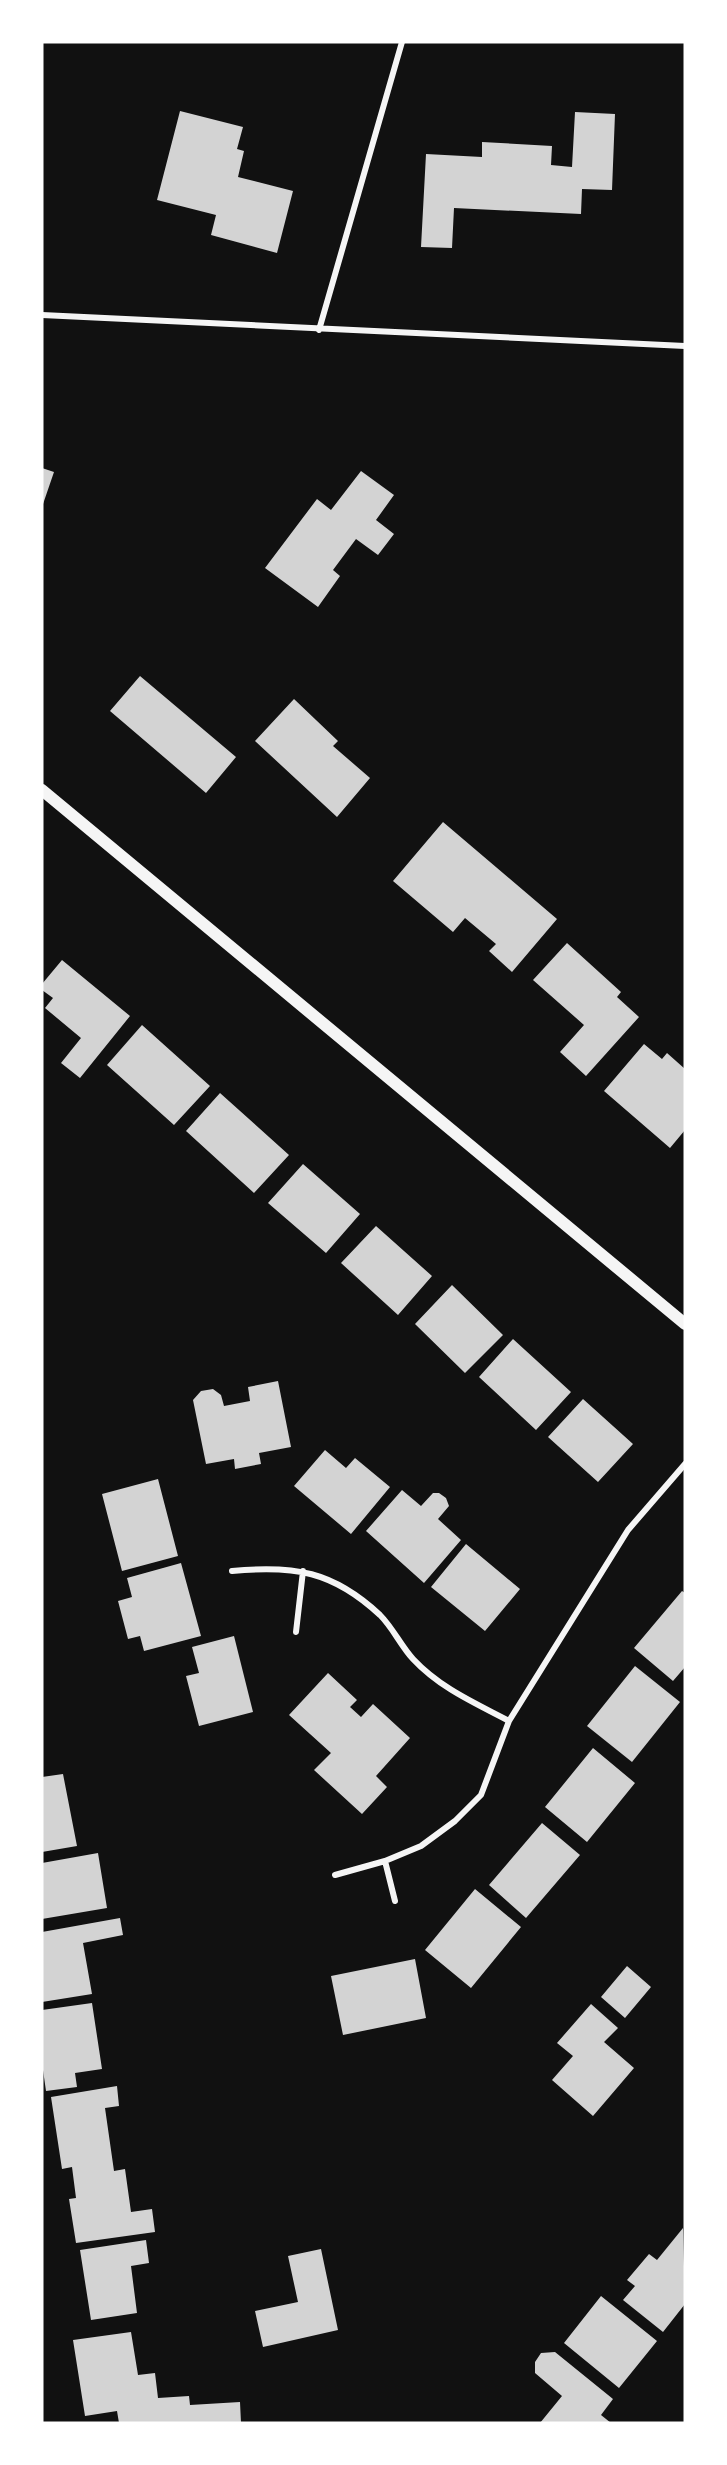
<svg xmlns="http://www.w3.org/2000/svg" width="727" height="2465" font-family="Quicksand,sans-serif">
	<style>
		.building { fill: #d3d3d3 }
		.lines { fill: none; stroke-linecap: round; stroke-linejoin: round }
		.minor { stroke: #f5f5f5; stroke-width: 6 }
		.secondary { stroke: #f5f5f5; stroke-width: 12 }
	</style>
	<rect width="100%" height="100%" fill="#111"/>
	<path class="building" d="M 180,111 L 243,127 L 237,149 L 244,151 L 238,177 L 293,191 L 277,253 L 211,235 L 216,215 L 157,200 Z
		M 575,112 L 615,114 L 612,190 L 582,189 L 581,214 L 454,208 L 452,248 L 421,247 L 426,154 L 482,157 L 482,142 L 552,146 L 551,165 L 572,167 Z
		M 42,468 L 54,472 L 42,507 Z
		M 361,471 L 394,495 L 376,520 L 394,534 L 378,555 L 356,539 L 333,570 L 340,576 L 318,607 L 265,568 L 317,499 L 331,510 Z
		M 140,676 L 236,757 L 206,793 L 110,711 Z
		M 294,699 L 338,741 L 333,746 L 370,778 L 337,817 L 255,741 Z
		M 443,822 L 557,919 L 512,972 L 489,951 L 496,944 L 465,918 L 453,932 L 393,881 Z
		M 567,943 L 621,992 L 617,997 L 639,1017 L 586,1076 L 560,1052 L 584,1025 L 533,980 Z
		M 62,960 L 130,1016 L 80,1078 L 61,1063 L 81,1038 L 45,1008 L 53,998 L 42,990 L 42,984 Z
		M 142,1025 L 210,1086 L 174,1125 L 107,1065 Z
		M 644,1044 L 662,1059 L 667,1053 L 685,1069 L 685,1130 L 670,1148 L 604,1091 Z
		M 220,1093 L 289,1155 L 254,1193 L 186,1131 Z
		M 303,1164 L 360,1214 L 326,1253 L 268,1203 Z
		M 376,1226 L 432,1276 L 398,1315 L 341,1263 Z
		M 452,1285 L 503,1335 L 465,1373 L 415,1324 Z
		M 513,1339 L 571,1392 L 536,1430 L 479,1377 Z
		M 278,1381 L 291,1447 L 259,1453 L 261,1464 L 235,1469 L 234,1459 L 206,1464 L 193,1400 L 201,1391 L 213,1389 L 221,1395 L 224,1406 L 250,1401 L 248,1387 Z
		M 583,1399 L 633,1444 L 598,1482 L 548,1437 Z
		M 325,1450 L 346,1468 L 355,1458 L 390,1487 L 351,1534 L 294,1486 Z
		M 158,1479 L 178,1556 L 122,1571 L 102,1494 Z
		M 402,1490 L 421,1506 L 433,1493 L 439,1493 L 446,1498 L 449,1506 L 438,1519 L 461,1540 L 424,1583 L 366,1531 Z
		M 466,1544 L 520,1589 L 485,1631 L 431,1587 Z
		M 181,1563 L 201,1636 L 144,1651 L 140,1636 L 128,1639 L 118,1601 L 132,1597 L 127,1578 Z
		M 682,1591 L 685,1593 L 685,1667 L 673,1681 L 634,1648 Z
		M 234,1636 L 253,1712 L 199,1726 L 186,1676 L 199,1673 L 192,1647 Z
		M 635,1666 L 680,1702 L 632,1762 L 587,1726 Z
		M 328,1673 L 357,1700 L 350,1707 L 361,1717 L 373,1704 L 410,1738 L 376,1776 L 387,1787 L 362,1814 L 314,1770 L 331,1753 L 289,1715 Z
		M 593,1748 L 635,1783 L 587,1842 L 545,1807 Z
		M 63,1774 L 77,1846 L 42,1852 L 42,1777 Z
		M 542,1823 L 580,1855 L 526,1918 L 489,1885 Z
		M 98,1853 L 107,1908 L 42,1919 L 42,1863 Z
		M 475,1889 L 521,1927 L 471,1988 L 425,1950 Z
		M 120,1918 L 123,1935 L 83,1943 L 92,1994 L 42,2002 L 42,1932 Z
		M 415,1959 L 426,2018 L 343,2035 L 331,1976 Z
		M 627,1966 L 651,1987 L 625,2018 L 601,1997 Z
		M 92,2003 L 102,2069 L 75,2073 L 77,2087 L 46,2091 L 42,2063 L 42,2010 Z
		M 591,2004 L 618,2028 L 604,2042 L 634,2068 L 593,2116 L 552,2080 L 573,2056 L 557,2043 Z
		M 117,2086 L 119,2106 L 105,2108 L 114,2171 L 125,2169 L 131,2212 L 152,2209 L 155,2232 L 76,2243 L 69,2199 L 76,2198 L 72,2167 L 62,2169 L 51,2097 Z
		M 683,2228 L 685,2304 L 663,2332 L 623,2300 L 635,2286 L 627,2280 L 649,2254 L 657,2260 Z
		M 146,2240 L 149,2263 L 131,2266 L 137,2313 L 91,2320 L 80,2250 Z
		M 321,2249 L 338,2330 L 263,2347 L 255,2311 L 298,2302 L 288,2256 Z
		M 601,2296 L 657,2341 L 619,2388 L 564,2343 Z
		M 131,2332 L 138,2375 L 155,2373 L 158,2398 L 189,2396 L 190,2405 L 240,2402 L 241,2423 L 119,2423 L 117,2411 L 85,2416 L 73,2340 Z
		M 555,2352 L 613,2399 L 601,2415 L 611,2423 L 540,2423 L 562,2396 L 535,2373 L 535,2362 L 541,2353 Z"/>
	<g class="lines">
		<path class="minor" d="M 42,315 L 685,346
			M 319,330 L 402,42
			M 232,1571 C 294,1565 333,1571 380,1615 C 393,1628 401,1646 413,1659 C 440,1688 475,1703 509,1721
			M 296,1632 L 303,1571
			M 385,1861 L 395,1901
			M 335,1875 L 385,1861 L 421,1846 L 455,1821 L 481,1795 L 509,1721 L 628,1530 L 685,1464"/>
		<path class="secondary" d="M 42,790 L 685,1324"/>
	</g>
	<rect width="727" height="2465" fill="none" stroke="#ffffff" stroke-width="87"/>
</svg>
